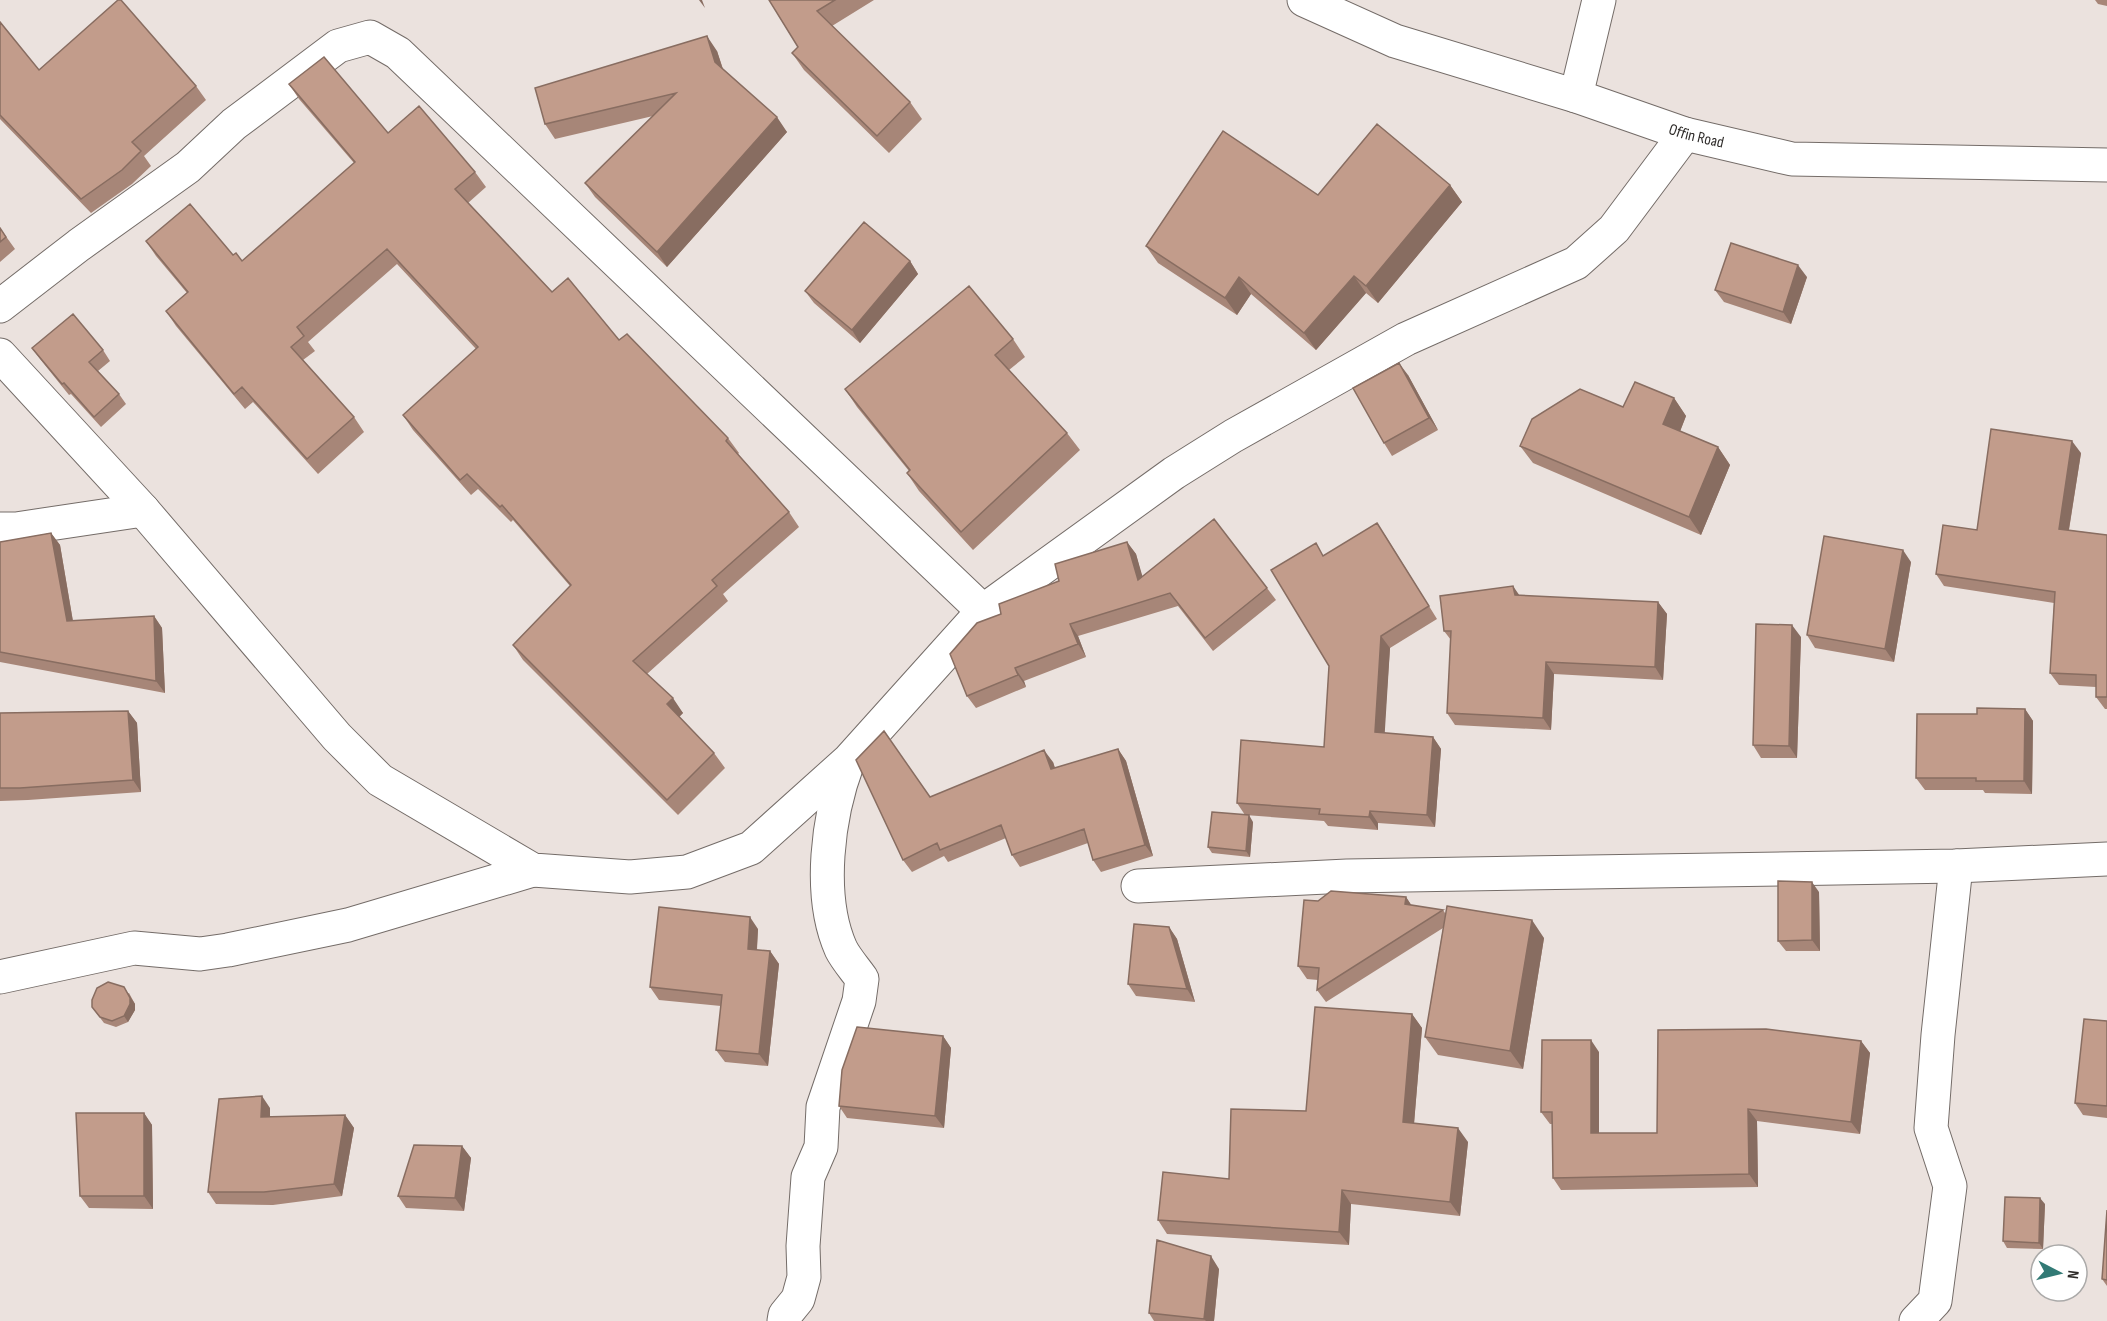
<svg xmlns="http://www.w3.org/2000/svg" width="2107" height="1321" font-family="'Sofia Sans Condensed',sans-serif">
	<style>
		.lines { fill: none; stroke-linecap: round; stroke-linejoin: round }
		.minor-casing { stroke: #746c68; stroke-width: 35 }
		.minor { stroke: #fff; stroke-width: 33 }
		.wall { fill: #a78678 }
		.shaded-wall { fill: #886d61 }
		.building { fill: #c29c8b; stroke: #886d61; stroke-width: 1.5 }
		.labels { text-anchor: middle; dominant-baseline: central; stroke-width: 4.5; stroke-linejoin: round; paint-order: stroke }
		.street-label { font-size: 16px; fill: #2e2b29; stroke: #fff }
	</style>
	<rect width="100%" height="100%" fill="#ebe2de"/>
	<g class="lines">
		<defs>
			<g id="minor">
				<path id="s1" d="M 1304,0 L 1395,41 L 1576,96 L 1685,134 L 1792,159 L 2107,165"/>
				<path d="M 1576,96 L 1599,0"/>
				<path d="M 0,306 L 79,245 L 188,167 L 234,124 L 338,46 L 370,37 L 398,53 L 983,611"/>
				<path d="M 0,355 L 143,510 L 337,737 L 380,780 L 533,870 L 630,877 L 687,872 L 751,848 L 849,760 L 983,611 L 1174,473 L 1233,436 L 1406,339 L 1576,263 L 1614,229 L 1685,134"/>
				<path d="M 0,529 L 16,529 L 143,510"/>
				<path d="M 1138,886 L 1347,876 L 1956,866 L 2107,859"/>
				<path d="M 0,977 L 134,948 L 200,954 L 228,950 L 348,925 L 533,870"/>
				<path d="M 784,1321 L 785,1315 L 798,1299 L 804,1277 L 803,1246 L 808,1177 L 821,1147 L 823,1107 L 859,1001 L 862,979 C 855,969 846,959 841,949 C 817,895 828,815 848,762"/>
				<path d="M 1916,1321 L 1935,1301 L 1950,1186 L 1931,1128 L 1938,1035 L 1956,866"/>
			</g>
		</defs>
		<use href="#minor" class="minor-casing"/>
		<use href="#minor" class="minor"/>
	</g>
	<path class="wall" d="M 769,0 L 874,0 L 832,26 L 910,102 L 922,119 L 889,153 L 804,70 L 792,53 L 798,47 Z
		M 2095,0 L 2107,0 L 2107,6 L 2098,4 Z
		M 0,22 L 39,70 L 196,86 L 206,100 L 144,156 L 151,166 L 132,184 L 91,213 L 0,119 Z
		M 717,51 L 723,69 L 787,132 L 667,267 L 595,197 L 585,183 L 653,116 L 555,139 L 545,124 Z
		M 289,84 L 388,133 L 475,172 L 486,187 L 468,203 L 552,292 L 619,340 L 728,438 L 739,453 L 738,454 L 789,512 L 799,527 L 723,594 L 728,601 L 647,674 L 683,713 L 679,717 L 714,753 L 725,768 L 678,815 L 523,660 L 513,645 L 570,586 L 513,520 L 511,522 L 478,489 L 471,495 L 413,430 L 403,415 L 476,349 L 397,264 L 308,342 L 315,351 L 303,360 L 354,417 L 364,432 L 318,474 L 253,402 L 245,409 L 176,326 L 166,311 L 187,293 L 156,256 L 146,241 L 233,255 L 242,261 L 354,163 L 299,99 Z
		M 1450,185 L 1462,202 L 1378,303 L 1366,293 L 1316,350 L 1251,294 L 1237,315 L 1158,263 L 1146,246 L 1318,195 Z
		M 0,228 L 15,249 L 0,262 Z
		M 910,261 L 918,274 L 860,343 L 814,303 L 805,291 Z
		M 1807,277 L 1791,324 L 1724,302 L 1715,290 Z
		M 1013,339 L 1025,357 L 1009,370 L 1067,433 L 1080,450 L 973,550 L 919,491 L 907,473 L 909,471 L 857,407 L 845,389 Z
		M 32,348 L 103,350 L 110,361 L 98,371 L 119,394 L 126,404 L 101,427 L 71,394 L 69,395 L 40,359 Z
		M 1408,375 L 1438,430 L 1392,456 L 1384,443 Z
		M 1674,398 L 1686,416 L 1680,431 L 1718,447 L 1730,465 L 1701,535 L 1533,463 L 1520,446 L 1623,407 Z
		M 2081,453 L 2069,530 L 2107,535 L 2107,709 L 2105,709 L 2096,697 L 2096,687 L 2059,685 L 2050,673 L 2054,603 L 1944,586 L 1936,574 L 1977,530 Z
		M 51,533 L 60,545 L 73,621 L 154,616 L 162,628 L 165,693 L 0,662 L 0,542 Z
		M 1385,535 L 1437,619 L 1390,648 L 1384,733 L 1433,737 L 1441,749 L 1435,827 L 1378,823 L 1378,830 L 1328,826 L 1324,821 L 1245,815 L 1237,803 L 1324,747 L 1329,666 L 1324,555 Z
		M 1127,542 L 1136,554 L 1142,577 L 1267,588 L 1276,600 L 1213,651 L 1178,606 L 1078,636 L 1086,657 L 1024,681 L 1026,687 L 976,708 L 967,696 L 1001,614 Z
		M 1911,562 L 1894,662 L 1815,648 L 1807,635 Z
		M 1520,596 L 1658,602 L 1667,614 L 1663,680 L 1554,674 L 1551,730 L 1455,725 L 1447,713 L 1451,640 L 1444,631 Z
		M 1801,637 L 1797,758 L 1761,758 L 1753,745 Z
		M 2025,709 L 2033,721 L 2032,794 L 1985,793 L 1983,790 L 1925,790 L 1916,778 L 1977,714 Z
		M 128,711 L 137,723 L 141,792 L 28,800 L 0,801 L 0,713 Z
		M 1118,749 L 1126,761 L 1153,856 L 1101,872 L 1093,860 L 1088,843 L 1020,867 L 1012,855 L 1006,838 L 948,862 L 944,856 L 912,872 L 903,860 L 930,797 L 1053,762 L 1055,768 Z
		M 1253,822 L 1250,857 L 1212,853 L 1208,847 Z
		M 1819,892 L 1820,951 L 1786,951 L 1778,941 Z
		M 1406,897 L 1411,905 L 1443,910 L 1445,913 L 1544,938 L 1523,1069 L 1438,1055 L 1425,1037 L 1443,928 L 1326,1002 L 1317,990 L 1318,980 L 1307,979 L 1298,966 L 1318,901 Z
		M 1169,927 L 1177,939 L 1195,1002 L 1136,996 L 1128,984 Z
		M 758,929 L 757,950 L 770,951 L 779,964 L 768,1066 L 725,1062 L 716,1050 L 721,1006 L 659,1000 L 650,987 Z
		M 129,993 L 135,1004 L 135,1010 L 128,1022 L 116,1027 L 104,1023 L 92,1007 Z
		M 1412,1014 L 1422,1028 L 1414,1123 L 1468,1142 L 1460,1216 L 1351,1204 L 1349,1245 L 1167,1234 L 1158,1220 L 1229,1179 L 1306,1111 Z
		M 2107,1021 L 2107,1118 L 2083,1115 L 2075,1103 Z
		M 943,1036 L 951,1048 L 944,1128 L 847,1118 L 839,1106 Z
		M 1861,1041 L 1870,1053 L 1860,1134 L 1757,1121 L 1758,1187 L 1561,1190 L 1553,1178 L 1552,1124 L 1550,1124 L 1541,1112 L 1599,1052 L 1599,1133 L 1657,1133 Z
		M 270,1108 L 270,1117 L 345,1115 L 354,1128 L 342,1196 L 273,1205 L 216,1204 L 208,1192 Z
		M 144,1113 L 152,1125 L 153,1209 L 89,1208 L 80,1196 Z
		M 462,1146 L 471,1158 L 464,1211 L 406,1208 L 398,1196 Z
		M 2045,1204 L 2043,1249 L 2007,1248 L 2003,1241 Z
		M 2107,1210 L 2107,1286 L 2102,1279 Z
		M 1219,1269 L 1214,1321 L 1154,1321 L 1149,1313 Z"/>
	<path class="shaded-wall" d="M 699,0 L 702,0 L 705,8 Z
		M 707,36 L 717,51 L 725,76 L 715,62 Z
		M 777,117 L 787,132 L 667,267 L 657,252 Z
		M 1450,185 L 1462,202 L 1378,303 L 1366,286 Z
		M 910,261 L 918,274 L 860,343 L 852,330 Z
		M 1798,265 L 1807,277 L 1791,324 L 1783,312 Z
		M 1354,276 L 1366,293 L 1316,350 L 1304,333 Z
		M 1239,277 L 1251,294 L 1237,315 L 1225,298 Z
		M 1399,363 L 1408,375 L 1438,430 L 1429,418 Z
		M 1674,398 L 1686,416 L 1676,442 L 1663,424 Z
		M 2072,441 L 2081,453 L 2067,541 L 2059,529 Z
		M 1718,447 L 1730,465 L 1701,535 L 1689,517 Z
		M 51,533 L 60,545 L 75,634 L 67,621 Z
		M 1127,542 L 1136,554 L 1147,592 L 1138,580 Z
		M 1903,550 L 1911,562 L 1894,662 L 1885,649 Z
		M 1513,586 L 1522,599 L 1515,595 Z
		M 1658,602 L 1667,614 L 1663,680 L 1655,667 Z
		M 154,616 L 162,628 L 165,693 L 156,681 Z
		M 1070,624 L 1078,636 L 1086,657 L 1078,644 Z
		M 1792,625 L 1801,637 L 1797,758 L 1789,746 Z
		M 1381,636 L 1390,648 L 1384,745 L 1375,732 Z
		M 1546,662 L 1554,674 L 1551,730 L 1543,718 Z
		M 1015,668 L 1024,681 L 1026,687 L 1018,675 Z
		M 673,698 L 683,713 L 677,719 L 667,704 Z
		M 2025,709 L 2033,721 L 2032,794 L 2024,781 Z
		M 128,711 L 137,723 L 141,792 L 133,780 Z
		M 1433,737 L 1441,749 L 1435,827 L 1427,815 Z
		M 1118,749 L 1126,761 L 1153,856 L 1145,845 Z
		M 1044,750 L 1053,762 L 1059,781 L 1051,769 Z
		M 1370,811 L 1378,823 L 1378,830 L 1369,817 Z
		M 1249,815 L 1253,822 L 1250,857 L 1246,851 Z
		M 1812,882 L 1819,892 L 1820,951 L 1812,940 Z
		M 1406,897 L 1414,909 L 1405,904 Z
		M 750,917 L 758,929 L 756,961 L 748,949 Z
		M 1532,920 L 1544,938 L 1523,1069 L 1510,1051 Z
		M 1169,927 L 1177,939 L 1195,1002 L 1187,989 Z
		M 770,951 L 779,964 L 768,1066 L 759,1054 Z
		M 124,987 L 135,1004 L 135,1010 L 128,1022 L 124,1016 Z
		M 1412,1014 L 1422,1028 L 1413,1136 L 1403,1122 Z
		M 943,1036 L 951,1048 L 944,1128 L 935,1116 Z
		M 1591,1040 L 1599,1052 L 1599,1145 L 1591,1133 Z
		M 1861,1041 L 1870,1053 L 1860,1134 L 1851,1122 Z
		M 262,1096 L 270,1108 L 270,1130 L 261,1117 Z
		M 1748,1109 L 1757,1121 L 1758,1187 L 1749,1174 Z
		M 144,1113 L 152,1125 L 153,1209 L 144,1196 Z
		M 345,1115 L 354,1128 L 342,1196 L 334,1184 Z
		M 1458,1128 L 1468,1142 L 1460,1216 L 1450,1202 Z
		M 462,1146 L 471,1158 L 464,1211 L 455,1198 Z
		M 1342,1190 L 1351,1204 L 1349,1245 L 1339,1232 Z
		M 2040,1198 L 2045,1204 L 2043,1249 L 2039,1243 Z
		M 1211,1256 L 1219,1269 L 1214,1321 L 1206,1321 L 1204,1319 Z"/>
	<path class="building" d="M 118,0 L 121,0 L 196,86 L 132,142 L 141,151 L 122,170 L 81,199 L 0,115 L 0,22 L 39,70 Z
		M 769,0 L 835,0 L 817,11 L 910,102 L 877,136 L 792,53 L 798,47 Z
		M 707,36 L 715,62 L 777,117 L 657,252 L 585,183 L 676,93 L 545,124 L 535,88 Z
		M 324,57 L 388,133 L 419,106 L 475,172 L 455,189 L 552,292 L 568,278 L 619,340 L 627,334 L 728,438 L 726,441 L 789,512 L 712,580 L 717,586 L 633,661 L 673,698 L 667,704 L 714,753 L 667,800 L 513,645 L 571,585 L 502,505 L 500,507 L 467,474 L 460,480 L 403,415 L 478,347 L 387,249 L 297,327 L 304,336 L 291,347 L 354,417 L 307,459 L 242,387 L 234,394 L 166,311 L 188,292 L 146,241 L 190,204 L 233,255 L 236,253 L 242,261 L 355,162 L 289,84 Z
		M 1377,124 L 1450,185 L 1366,286 L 1354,276 L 1304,333 L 1239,277 L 1225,298 L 1146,246 L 1223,131 L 1318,195 Z
		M 864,222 L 910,261 L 852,330 L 805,291 Z
		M 0,228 L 6,237 L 0,242 Z
		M 1731,243 L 1798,265 L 1783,312 L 1715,290 Z
		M 969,286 L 1013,339 L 995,355 L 1067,433 L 961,532 L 907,473 L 910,470 L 845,389 Z
		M 73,314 L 103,350 L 89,362 L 119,394 L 94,417 L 64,383 L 62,384 L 32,348 Z
		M 1399,363 L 1429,418 L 1384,443 L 1353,388 Z
		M 1635,382 L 1674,398 L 1663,424 L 1718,447 L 1689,517 L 1520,446 L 1532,419 L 1580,389 L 1623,407 Z
		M 1991,429 L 2072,441 L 2059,529 L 2107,535 L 2107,697 L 2096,697 L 2096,675 L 2050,673 L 2055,592 L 1936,574 L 1943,525 L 1977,530 Z
		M 1214,519 L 1267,588 L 1205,638 L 1170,593 L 1070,624 L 1078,644 L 1015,668 L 1018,675 L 967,696 L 950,654 L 977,623 L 1001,614 L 999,604 L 1059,581 L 1055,564 L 1127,542 L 1138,580 Z
		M 1377,523 L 1429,606 L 1381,636 L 1375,732 L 1433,737 L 1427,815 L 1370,811 L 1369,817 L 1319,814 L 1320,809 L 1237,803 L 1241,740 L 1324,747 L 1329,666 L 1271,570 L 1316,543 L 1323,556 Z
		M 51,533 L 67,621 L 154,616 L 156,681 L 0,652 L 0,542 Z
		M 1824,536 L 1903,550 L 1885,649 L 1807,635 Z
		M 1513,586 L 1515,595 L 1658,602 L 1655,667 L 1546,662 L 1543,718 L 1447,713 L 1451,631 L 1444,631 L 1440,596 Z
		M 1756,624 L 1792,625 L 1789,746 L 1753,745 Z
		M 1977,708 L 2025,709 L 2024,781 L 1976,781 L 1976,778 L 1916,778 L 1917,714 L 1977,714 Z
		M 128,711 L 133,780 L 20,788 L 0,788 L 0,713 Z
		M 884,731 L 930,797 L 1044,750 L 1051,769 L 1118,749 L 1145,845 L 1093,860 L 1084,829 L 1012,855 L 1001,825 L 940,850 L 937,843 L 903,860 L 856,760 Z
		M 1212,812 L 1249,815 L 1246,851 L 1208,847 Z
		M 1778,881 L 1812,882 L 1812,940 L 1778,941 Z
		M 1331,891 L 1406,897 L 1405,904 L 1443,910 L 1317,990 L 1319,968 L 1298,966 L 1304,900 L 1318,901 Z
		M 1447,906 L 1532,920 L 1510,1051 L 1425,1037 Z
		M 659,907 L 750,917 L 748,949 L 770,951 L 759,1054 L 716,1050 L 722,995 L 650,987 Z
		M 1134,924 L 1169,927 L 1187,989 L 1128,984 Z
		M 108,982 L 124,987 L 130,998 L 130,1004 L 124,1016 L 112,1021 L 100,1017 L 92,1007 L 92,1000 L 97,988 Z
		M 1315,1007 L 1412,1014 L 1403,1122 L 1458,1128 L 1450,1202 L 1342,1190 L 1339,1232 L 1158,1220 L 1163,1172 L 1229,1179 L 1231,1109 L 1306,1111 Z
		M 2084,1019 L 2107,1021 L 2107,1106 L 2075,1103 Z
		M 857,1027 L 943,1036 L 935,1116 L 839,1106 L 842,1070 Z
		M 1766,1029 L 1861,1041 L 1851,1122 L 1748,1109 L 1749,1174 L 1553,1178 L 1552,1112 L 1541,1112 L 1542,1040 L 1591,1040 L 1591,1133 L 1657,1133 L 1658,1030 Z
		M 262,1096 L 261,1117 L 345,1115 L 334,1184 L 264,1192 L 208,1192 L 219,1099 Z
		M 76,1113 L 144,1113 L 144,1196 L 80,1196 Z
		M 414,1145 L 462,1146 L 455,1198 L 398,1196 Z
		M 2005,1197 L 2040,1198 L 2039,1243 L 2003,1241 Z
		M 2107,1210 L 2107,1280 L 2102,1279 Z
		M 1157,1240 L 1211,1256 L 1204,1319 L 1149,1313 Z"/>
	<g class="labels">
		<g class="street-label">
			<text stroke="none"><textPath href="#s1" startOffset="416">Offin Road</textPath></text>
		</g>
	</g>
	<g transform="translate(2059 1273) rotate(97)"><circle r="28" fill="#ffffff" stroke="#abaaa9" stroke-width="1.5"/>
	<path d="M0-4.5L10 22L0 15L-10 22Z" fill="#327a75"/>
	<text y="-9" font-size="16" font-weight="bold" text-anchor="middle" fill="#2e2b29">N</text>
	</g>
</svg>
